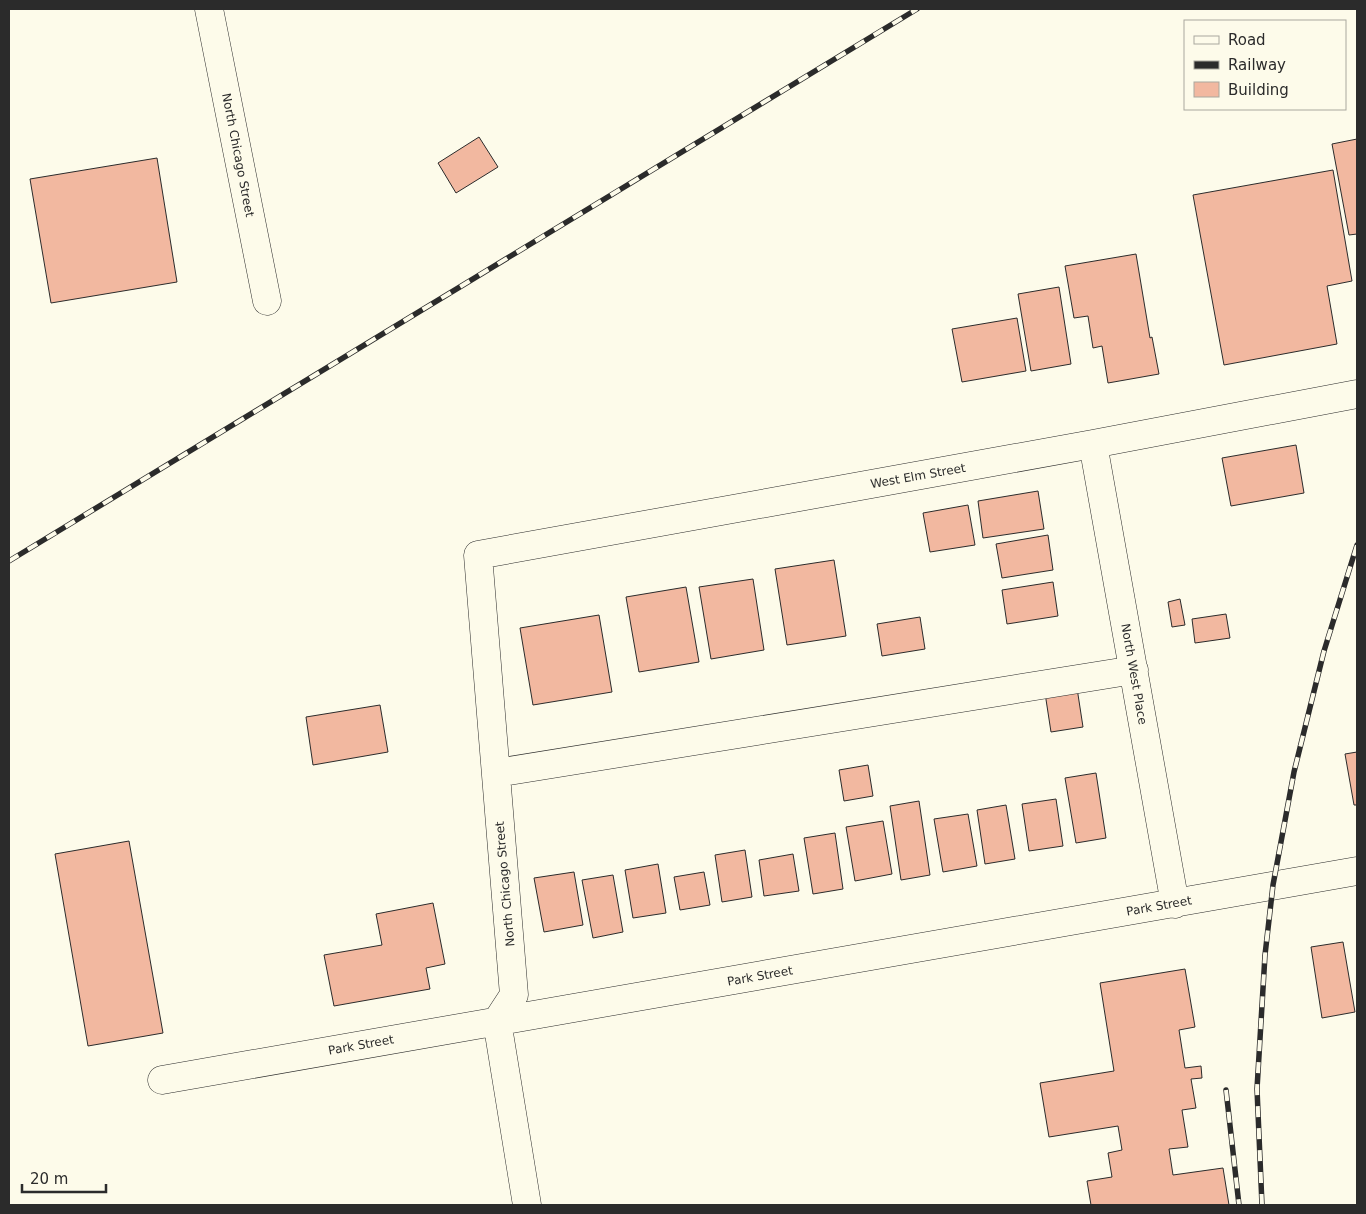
<svg xmlns="http://www.w3.org/2000/svg" width="1366" height="1214" font-family="'DejaVu Sans',sans-serif">
	<style>
		.building { fill: #f2b8a0; stroke: #2b2b2b }
		.lines { fill: none; stroke-linecap: round; stroke-linejoin: round }
		.minor-casing { stroke: #2b2b2b; stroke-width: 29 }
		.minor { stroke: #fdfbea; stroke-width: 28 }
		.rail-casing { stroke: #2b2b2b; stroke-width: 5.5 }
		.rail { stroke: #fdfbea; stroke-width: 4; stroke-dasharray: 11; stroke-linecap: butt }
		.labels { text-anchor: middle; dominant-baseline: central; stroke-width: 4; stroke-linejoin: round; paint-order: stroke }
		.street-label { font-size: 12px; fill: #2b2b2b; stroke: #fdfbea }
	</style>
	<rect width="100%" height="100%" fill="#fdfbea"/>
	<path class="building" d="M 479,137 L 498,167 L 456,193 L 438,163 Z
		M 1357,139 L 1357,234 L 1349,235 L 1332,144 Z
		M 157,158 L 177,282 L 51,303 L 30,179 Z
		M 1333,170 L 1352,281 L 1327,286 L 1337,344 L 1224,365 L 1193,195 Z
		M 1136,254 L 1150,338 L 1152,337 L 1159,374 L 1108,383 L 1102,346 L 1093,348 L 1088,316 L 1074,318 L 1065,266 Z
		M 1059,287 L 1071,364 L 1031,371 L 1018,294 Z
		M 1017,318 L 1026,371 L 962,382 L 952,329 Z
		M 1296,445 L 1304,493 L 1231,506 L 1222,458 Z
		M 1038,491 L 1044,529 L 983,538 L 978,501 Z
		M 968,505 L 975,545 L 930,552 L 923,513 Z
		M 1048,535 L 1053,570 L 1002,578 L 996,544 Z
		M 834,560 L 846,636 L 787,645 L 775,569 Z
		M 753,579 L 764,650 L 711,659 L 699,587 Z
		M 1053,582 L 1058,616 L 1007,624 L 1002,590 Z
		M 686,587 L 699,662 L 639,672 L 626,597 Z
		M 1180,599 L 1185,625 L 1172,627 L 1168,602 Z
		M 1226,614 L 1230,638 L 1195,643 L 1192,619 Z
		M 599,615 L 612,692 L 533,705 L 520,628 Z
		M 920,617 L 925,649 L 882,656 L 877,624 Z
		M 1077,688 L 1083,727 L 1051,732 L 1045,693 Z
		M 380,705 L 388,752 L 313,765 L 306,717 Z
		M 1357,752 L 1357,805 L 1354,805 L 1345,754 Z
		M 868,765 L 873,796 L 844,801 L 839,770 Z
		M 1096,773 L 1106,838 L 1076,843 L 1065,778 Z
		M 1056,799 L 1063,846 L 1029,851 L 1022,804 Z
		M 919,801 L 930,875 L 901,880 L 890,806 Z
		M 1006,805 L 1015,859 L 985,864 L 977,810 Z
		M 968,814 L 977,866 L 943,872 L 934,819 Z
		M 883,821 L 892,874 L 855,881 L 846,827 Z
		M 835,833 L 843,889 L 813,894 L 804,838 Z
		M 129,841 L 163,1033 L 88,1046 L 55,854 Z
		M 745,850 L 752,897 L 722,902 L 715,855 Z
		M 793,854 L 799,891 L 764,896 L 759,860 Z
		M 658,864 L 666,913 L 633,918 L 625,870 Z
		M 574,872 L 583,925 L 544,932 L 534,878 Z
		M 704,872 L 710,905 L 680,910 L 674,877 Z
		M 613,875 L 623,932 L 593,938 L 582,880 Z
		M 433,903 L 445,964 L 426,968 L 430,989 L 334,1006 L 324,955 L 382,945 L 376,914 Z
		M 1343,942 L 1355,1012 L 1322,1018 L 1311,947 Z
		M 1185,969 L 1195,1027 L 1179,1030 L 1185,1068 L 1201,1066 L 1202,1078 L 1191,1079 L 1196,1108 L 1182,1110 L 1188,1147 L 1169,1149 L 1173,1175 L 1223,1168 L 1229,1205 L 1091,1205 L 1087,1181 L 1112,1177 L 1108,1153 L 1122,1150 L 1118,1126 L 1049,1137 L 1040,1083 L 1114,1071 L 1100,983 Z"/>
	<g class="lines">
		<defs>
			<path id="minor" d="M 209,9 L 267,301
				M 1093,444 L 1175,904
				M 496,773 L 1134,670
				M 162,1080 L 1357,871
				M 527,1205 L 497,1021 L 514,995 L 478,555 L 1093,444 L 1357,394"/>
		</defs>
		<use href="#minor" class="minor-casing"/>
		<use href="#minor" class="minor"/>
		<defs>
			<path id="rail" d="M 9,561 L 917,9
				M 1226,1090 L 1239,1205
				M 1262,1205 L 1257,1089 L 1265,955 L 1273,885 L 1294,772 L 1324,651 L 1357,545"/>
		</defs>
		<use href="#rail" class="rail-casing"/>
		<use href="#rail" class="rail"/>
	</g>
	<g class="labels">
		<g class="street-label">
			<text transform="translate(238 155) rotate(79)">North Chicago Street</text>
			<text transform="translate(918 476) rotate(-10)">West Elm Street</text>
			<text transform="translate(1134 674) rotate(80)">North West Place</text>
			<text transform="translate(505 884) rotate(-95)">North Chicago Street</text>
			<text transform="translate(1159 906) rotate(-10)">Park Street</text>
			<text transform="translate(760 976) rotate(-10)">Park Street</text>
			<text transform="translate(361 1045) rotate(-10)">Park Street</text>
		</g>
	</g>
	<rect width="1366" height="1214" fill="none" stroke="#2b2b2b" stroke-width="20"/>
	<rect x="1184" y="20" width="162" height="90" fill="#fdfbea" stroke="#a9a89e"/>
	<rect x="1194" y="36" width="25" height="8" fill="#fdfbea" stroke="#a9a89e"/>
	<text x="1228" y="45" font-size="15" fill="#2b2b2b">Road</text>
	<rect x="1194" y="61" width="25" height="8" fill="#2b2b2b" stroke="#a9a89e"/>
	<text x="1228" y="70" font-size="15" fill="#2b2b2b">Railway</text>
	<rect x="1194" y="82" width="25" height="15" fill="#f2b8a0" stroke="#a9a89e"/>
	<text x="1228" y="95" font-size="15" fill="#2b2b2b">Building</text>
	<path d="M22 1184v8h84v-8" fill="none" stroke="#2b2b2b" stroke-width="2.5"/>
	<text x="30" y="1184" font-size="15" fill="#2b2b2b" stroke="#fdfbea" stroke-width="4" paint-order="stroke">20 m</text>
</svg>
